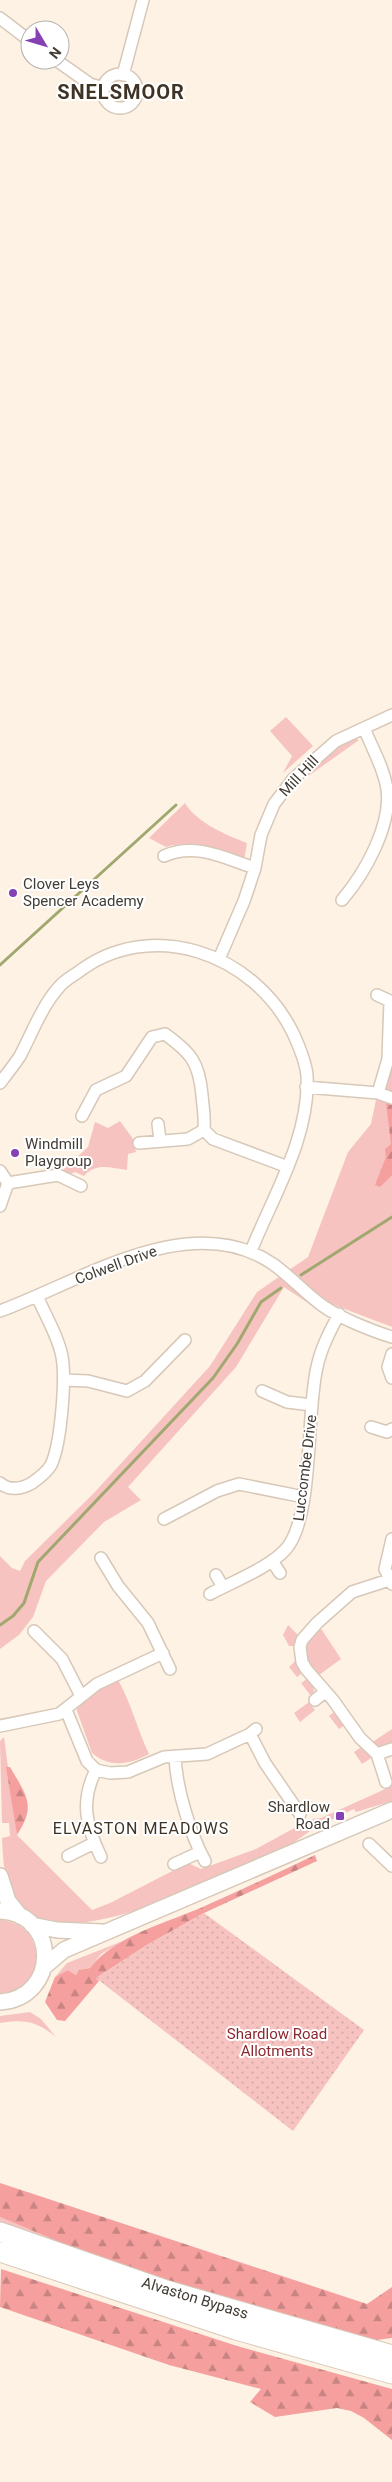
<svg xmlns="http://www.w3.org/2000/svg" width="392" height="2482" font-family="Roboto,sans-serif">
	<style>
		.grass { fill: #f6c3c1 }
		.forest { fill: url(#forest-firs) }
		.garden { fill: url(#garden-dots) }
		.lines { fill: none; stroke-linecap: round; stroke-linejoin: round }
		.stream { stroke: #a1a86f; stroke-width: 3 }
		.minor-casing { stroke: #d7c8b8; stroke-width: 14 }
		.tertiary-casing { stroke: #d7c8b8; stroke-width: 18 }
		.trunk-casing { stroke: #d7c8b8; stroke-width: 21 }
		.minor { stroke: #fff; stroke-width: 11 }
		.tertiary { stroke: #fff; stroke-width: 15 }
		.trunk { stroke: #fff; stroke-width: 19 }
		.poi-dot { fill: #8541b4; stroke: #fff; stroke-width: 2 }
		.labels { text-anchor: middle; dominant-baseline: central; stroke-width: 4; stroke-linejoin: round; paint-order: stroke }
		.street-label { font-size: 15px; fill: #423c35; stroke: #fff }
		.poi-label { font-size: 15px; fill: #423c35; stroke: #fff; text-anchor: start }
		.park-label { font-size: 15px; fill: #8b2830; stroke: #fff }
		.neighbourhood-label { font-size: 16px; letter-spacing: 1px; fill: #3f3326; stroke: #fff }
		.district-label { font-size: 20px; font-weight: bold; letter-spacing: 1px; fill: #3f3326; stroke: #fff }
	</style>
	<defs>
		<pattern id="forest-firs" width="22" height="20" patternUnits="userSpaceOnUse" patternTransform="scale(1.25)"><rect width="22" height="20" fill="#f5a09e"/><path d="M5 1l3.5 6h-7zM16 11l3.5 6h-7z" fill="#c88482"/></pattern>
		<pattern id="garden-dots" width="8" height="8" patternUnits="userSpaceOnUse" patternTransform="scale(1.25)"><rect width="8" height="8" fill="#f6c3c1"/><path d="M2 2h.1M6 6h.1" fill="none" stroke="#d4a8a6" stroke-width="1.8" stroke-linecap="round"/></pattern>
	</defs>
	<rect width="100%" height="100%" fill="#fef2e4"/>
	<path class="grass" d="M 286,717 L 313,746 L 283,773 L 292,756 L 270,731 Z
		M 355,738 L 359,740 L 307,777 L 305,775 L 331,752 Z
		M 185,803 C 197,823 226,835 247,843 L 244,861 C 220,853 191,839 166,847 L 149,838 Z
		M 392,1022 L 392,1327 L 329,1303 L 312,1290 L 308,1303 L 284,1287 L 236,1367 L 128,1487 L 141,1500 L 104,1522 L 46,1581 L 33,1617 L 19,1635 L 0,1649 L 0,1556 L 12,1568 L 20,1571 L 25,1561 L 94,1493 L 210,1366 L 257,1292 L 308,1257 L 348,1152 L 371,1124 Z
		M 120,1121 L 133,1139 L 136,1152 L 128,1154 L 127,1170 C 111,1168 96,1162 84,1176 L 75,1172 L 70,1174 L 62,1171 L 88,1147 L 95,1122 L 108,1128 Z
		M 288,1625 L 298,1635 L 295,1646 L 289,1646 L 283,1635 Z
		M 319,1628 L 322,1630 L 341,1659 L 319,1675 C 303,1657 300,1645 319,1628 Z
		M 296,1660 L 302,1673 L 297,1677 L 289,1667 Z
		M 117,1678 C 131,1702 137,1729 149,1754 C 129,1765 110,1768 92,1753 L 77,1711 L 77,1707 L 92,1693 Z
		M 307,1679 L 313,1684 L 314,1692 L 311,1696 L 301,1683 Z
		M 309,1702 L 315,1710 L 300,1722 L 294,1713 Z
		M 334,1712 L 346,1724 L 339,1729 L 329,1716 Z
		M 392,1729 L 392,1745 L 380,1747 L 371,1743 Z
		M 4,1737 L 17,1835 L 92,1910 L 110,1903 L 188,1863 L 201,1869 L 256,1849 L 309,1820 L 313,1829 L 290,1845 L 290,1847 C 230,1873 109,1935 45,1922 C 36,1920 26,1912 19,1906 C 4,1891 3,1858 2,1838 L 10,1836 L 9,1823 L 2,1823 L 0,1741 Z
		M 360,1748 L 367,1750 L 371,1758 L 362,1764 L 354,1752 Z
		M 392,1786 L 392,1801 L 356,1812 L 354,1809 L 316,1827 L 312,1819 L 321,1818 Z
		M 0,1920 C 49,1922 47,1994 0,1993 Z
		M 123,1941 L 101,1954 L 90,1968 L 79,1970 L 76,1975 L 68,1970 L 55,1977 L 67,1963 Z
		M 30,2012 L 41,2019 L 56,2037 C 36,2021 25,2019 0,2023 L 0,2016 Z
		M 0,2217 L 76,2249 L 111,2266 L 0,2225 Z"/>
	<path class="forest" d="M 386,1103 L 392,1105 L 392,1175 L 380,1187 L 375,1185 L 386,1157 L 385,1149 L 391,1144 Z
		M 6,1767 L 10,1767 C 26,1795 37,1805 17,1835 Z
		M 315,1855 L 317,1861 L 204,1913 L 147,1945 L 96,1978 L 99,1981 L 65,2021 L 57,2020 L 45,2002 L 55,1977 L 68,1970 L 76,1975 L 79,1970 L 90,1968 C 115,1935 170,1922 207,1905 C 243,1889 279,1872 315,1855 Z
		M 0,2183 L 367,2304 L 392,2287 L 392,2338 L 369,2341 L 111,2266 L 76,2249 L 0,2217 Z
		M 1,2269 L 237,2346 L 392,2389 L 392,2440 L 364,2418 L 351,2411 L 337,2408 L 275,2417 L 250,2402 L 261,2389 L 169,2365 L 0,2307 Z"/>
	<path class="garden" d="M 204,1913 L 364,2030 L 293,2131 L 96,1978 L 147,1945 Z"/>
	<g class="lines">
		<path class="stream" d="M 0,965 L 176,805
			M 301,1275 L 392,1217
			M 0,1625 L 13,1616 L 24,1603 L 38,1562 L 213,1378 L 237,1344 L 261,1302 L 281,1288"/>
		<defs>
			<path id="minor" d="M 0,18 L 30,41
				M 56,60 L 90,84 L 104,88
				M103 91a17 17 0 1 1 34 0a17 17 0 1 1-34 0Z
				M 123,75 L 143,0
				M 164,856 C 196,842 224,858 255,868
				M 342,900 C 365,873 392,825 387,789 C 384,768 372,748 364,728
				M 219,959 L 244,901 L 255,868 L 261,835 L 274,804 L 293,779 L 336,741 L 392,715
				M 377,995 L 390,1001 L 388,1059 L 378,1093
				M 0,1083 C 7,1074 14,1065 20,1056 C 32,1033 42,1006 59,987 C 64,981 71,977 77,973 C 150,916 254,953 293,1033 C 299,1046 306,1062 307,1076 C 310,1137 273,1196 251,1251
				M 306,1087 L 378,1093 L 392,1098
				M 82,1116 L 96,1090 L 126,1076 L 152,1037 L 165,1034 C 191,1053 199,1062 202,1095 C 203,1107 205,1117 204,1130 L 213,1139 L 288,1167
				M 158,1124 L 160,1140
				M 139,1143 L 188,1139 L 204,1130
				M 0,1171 L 8,1183 L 0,1206
				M 8,1183 L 58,1175 L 81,1186
				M 0,1311 C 80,1282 190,1207 273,1264 C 291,1277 305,1293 323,1306 C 340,1318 372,1331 392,1337
				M 392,1354 L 388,1367 L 392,1378
				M 64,1380 L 88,1381 L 127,1391 L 145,1381 L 185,1340
				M 262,1391 L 287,1402 L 312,1405
				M 371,1427 L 387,1432 L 392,1429
				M 0,1483 C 9,1491 22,1489 32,1483 C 39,1478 47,1472 51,1465 C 61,1444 67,1374 61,1352 C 56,1332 45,1315 37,1296
				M 164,1519 L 217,1491 L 239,1484 L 304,1497
				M 392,1539 L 385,1569 L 392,1584
				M 101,1558 L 118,1586 L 148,1623 L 170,1669
				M 272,1561 L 280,1573
				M 216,1575 L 223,1587
				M 210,1594 C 232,1582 269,1568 286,1549 C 314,1517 306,1412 317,1367 C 321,1348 330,1331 339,1314
				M 34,1631 L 62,1659 L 81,1696
				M 315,1700 L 325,1692
				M 66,1710 L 87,1761 L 96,1770 L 110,1773 L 128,1772 L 164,1757 L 207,1754 L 250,1734 L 256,1729
				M 0,1726 L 59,1714 L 97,1684 L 163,1653
				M 250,1734 L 265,1763 L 300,1814
				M 377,1754 L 392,1749
				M 175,1756 C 176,1787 190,1834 205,1861
				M 96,1770 C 80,1801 86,1826 101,1857
				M 386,1782 L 377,1754 L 360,1738 L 333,1700 L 306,1669 L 302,1662 L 300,1647 L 302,1640 L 317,1623 L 352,1592 L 389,1580
				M 369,1844 L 392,1866
				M 68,1856 L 94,1843
				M 174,1864 L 200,1852"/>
			<path id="tertiary" d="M 0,1876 L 8,1901 L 20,1916
				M 0,1911 C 59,1913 60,1998 0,2002
				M 32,1925 L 57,1930 L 102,1932
				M 44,1967 L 64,1950 L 392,1810"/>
			<path id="trunk" d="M 0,2232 L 166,2290 L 392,2355
				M 0,2252 L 236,2330 L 392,2374"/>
		</defs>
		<use href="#minor" class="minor-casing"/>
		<use href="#tertiary" class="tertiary-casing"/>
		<use href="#trunk" class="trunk-casing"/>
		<use href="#minor" class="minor"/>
		<use href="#tertiary" class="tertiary"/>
		<use href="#trunk" class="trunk"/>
	</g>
	<g class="poi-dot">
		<circle cx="13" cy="893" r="5"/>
		<circle cx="15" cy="1153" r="5"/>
		<rect x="335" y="1811" width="10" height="10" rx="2.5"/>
	</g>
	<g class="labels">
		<g class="street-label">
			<text transform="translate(299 776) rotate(-47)">Mill Hill</text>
			<text transform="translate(116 1265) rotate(-20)">Colwell Drive</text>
			<text transform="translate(305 1468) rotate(-83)">Luccombe Drive</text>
			<text transform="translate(195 2298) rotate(17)">Alvaston Bypass</text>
		</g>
		<g class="poi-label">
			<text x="23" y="884">Clover Leys<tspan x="23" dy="17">Spencer Academy</tspan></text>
			<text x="25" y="1144">Windmill<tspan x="25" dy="17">Playgroup</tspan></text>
			<text x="330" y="1807" text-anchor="end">Shardlow<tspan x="330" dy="17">Road</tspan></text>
		</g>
		<g class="park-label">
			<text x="277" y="2034">Shardlow Road<tspan x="277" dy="17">Allotments</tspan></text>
		</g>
		<g class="neighbourhood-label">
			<text x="141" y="1828">ELVASTON MEADOWS</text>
		</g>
		<g class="district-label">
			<text x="121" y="92">SNELSMOOR</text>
		</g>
	</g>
	<g transform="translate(45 45) rotate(128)"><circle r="24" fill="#ffffff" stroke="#b3b1ae"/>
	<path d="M0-4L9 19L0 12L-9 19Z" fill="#8541b4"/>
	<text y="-8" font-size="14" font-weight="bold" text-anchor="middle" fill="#423c35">N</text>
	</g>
</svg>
